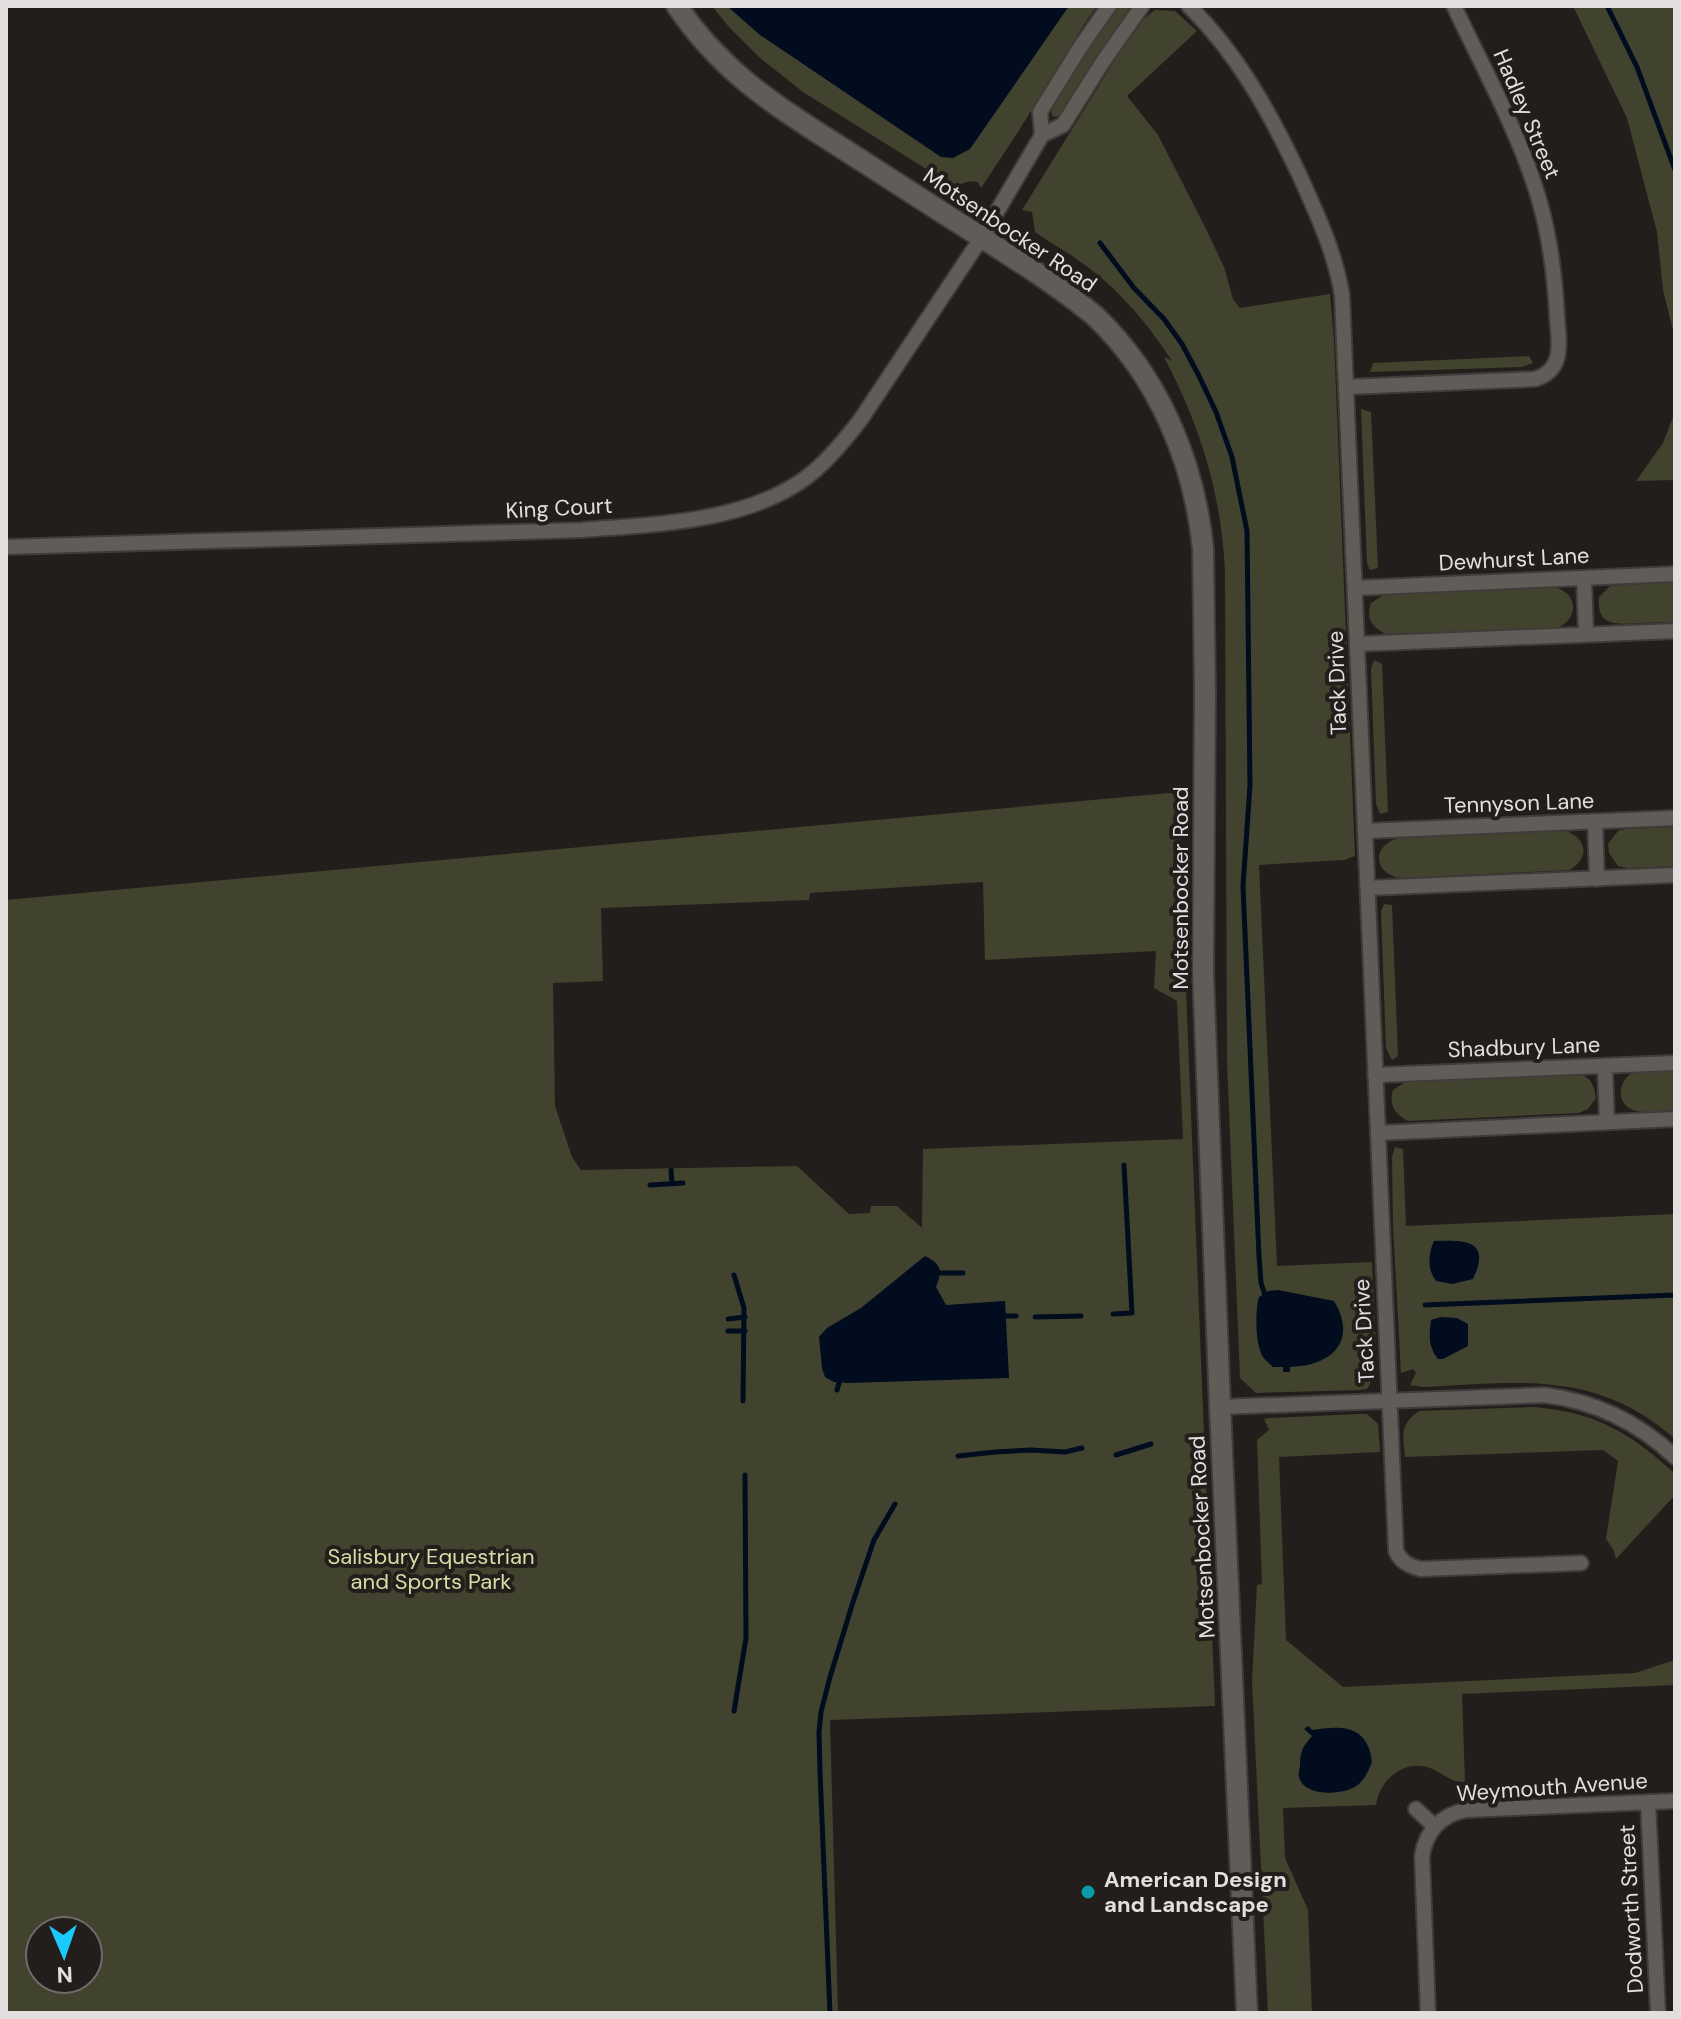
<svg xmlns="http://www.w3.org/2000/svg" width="1681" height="2019" font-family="'DM Sans',sans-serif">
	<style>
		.green { fill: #41432e; fill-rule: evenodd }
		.water { fill: #010c1e }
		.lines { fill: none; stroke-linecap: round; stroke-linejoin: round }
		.stream { stroke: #010c1e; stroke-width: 5 }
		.minor-casing { stroke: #403c3b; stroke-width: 18 }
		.secondary-casing { stroke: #403c3b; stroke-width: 24 }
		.minor { stroke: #625c59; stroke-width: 14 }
		.secondary { stroke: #625c59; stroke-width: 20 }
		.culture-dot { fill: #0f9aa8; stroke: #231e1c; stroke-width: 3 }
		.labels { text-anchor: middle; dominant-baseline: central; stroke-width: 8; stroke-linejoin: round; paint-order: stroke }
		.street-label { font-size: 22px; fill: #e3dfde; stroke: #231e1c }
		.park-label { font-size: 22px; fill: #d8dda5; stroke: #231e1c }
		.poi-label { font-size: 22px; font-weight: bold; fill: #e3dfde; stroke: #231e1c; text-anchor: start }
	</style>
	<rect width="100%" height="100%" fill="#231e1c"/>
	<path class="green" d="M 712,6 L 1097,6 L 1083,26 L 1018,132 L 981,188 L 978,182 C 969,180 962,183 955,187 L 803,92 L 759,57 L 729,27 Z
		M 1118,6 L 1128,6 L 1129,11 L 1091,64 L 1059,116 L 1055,117 L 1052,116 L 1051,109 L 1099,32 Z
		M 1573,6 L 1675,6 L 1675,338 L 1663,290 L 1657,232 L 1627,118 Z
		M 1155,10 L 1175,11 L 1197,31 L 1127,96 L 1158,135 L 1204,225 L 1224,267 L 1233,299 L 1240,308 L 1330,294 L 1334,340 L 1355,856 L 1344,860 L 1259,865 L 1277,1266 L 1372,1262 L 1377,1372 L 1367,1389 L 1359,1390 L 1256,1393 L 1240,1378 L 1227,1062 L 1225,570 C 1221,493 1200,425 1164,357 L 1172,361 C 1147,322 1116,286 1078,260 C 1064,250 1049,242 1035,232 L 1032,212 L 1022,210 L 1121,50 L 1145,18 Z
		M 1529,356 L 1533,363 L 1522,367 L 1370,372 L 1373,363 Z
		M 1361,409 L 1371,412 L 1378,568 L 1370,570 L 1367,563 Z
		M 1675,412 L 1675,480 L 1636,481 L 1663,443 Z
		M 1675,582 L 1675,622 C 1664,622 1652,623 1641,623 C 1619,624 1596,628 1599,597 L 1610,586 Z
		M 1552,587 C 1579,590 1580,622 1555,628 L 1385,634 C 1371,625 1366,619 1371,603 L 1384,595 Z
		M 1374,660 L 1382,664 L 1388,812 L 1380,814 L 1376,804 L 1371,669 Z
		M 1169,793 L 1178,793 L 1215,1706 L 830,1720 L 838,2013 L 6,2013 L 6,900 ZM 983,882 L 985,960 L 1156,951 L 1154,988 L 1177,1001 L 1183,1139 L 923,1149 L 922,1228 L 897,1206 L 871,1206 L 870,1213 L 849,1214 L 797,1166 L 581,1170 L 572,1157 L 555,1106 L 553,983 L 603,981 L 601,908 L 809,900 L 810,893 ZM 40,1931 L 88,1931 L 88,1979 L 40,1979 Z
		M 1675,827 L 1675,866 L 1628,868 L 1618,866 L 1609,853 L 1608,844 L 1618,831 L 1626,829 Z
		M 1566,831 C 1587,839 1590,858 1570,870 L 1401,878 C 1373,874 1371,845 1399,838 Z
		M 1384,904 L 1392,905 L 1398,1056 L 1392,1060 L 1386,1048 L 1381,911 Z
		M 1675,1070 L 1675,1110 C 1662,1110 1643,1115 1631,1109 C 1614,1101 1620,1075 1637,1071 C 1649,1069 1663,1070 1675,1070 Z
		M 1579,1074 C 1592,1078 1594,1086 1596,1098 L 1588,1109 L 1579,1113 L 1408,1121 C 1394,1113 1389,1106 1393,1090 L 1407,1081 Z
		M 1395,1147 L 1403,1149 L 1406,1226 L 1675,1214 L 1675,1439 C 1597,1370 1519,1382 1423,1387 L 1410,1385 L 1416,1373 L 1413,1369 L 1401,1373 L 1393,1226 L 1392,1157 Z
		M 1534,1407 C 1595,1412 1631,1433 1675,1474 L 1675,1495 L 1616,1559 L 1613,1549 L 1606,1539 L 1618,1461 L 1603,1450 L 1405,1457 C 1403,1435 1399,1425 1419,1411 Z
		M 1360,1414 L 1367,1414 L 1378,1424 L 1380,1452 L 1279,1457 L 1286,1640 L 1343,1687 L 1635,1673 L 1675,1660 L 1675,1685 L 1462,1694 L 1465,1782 C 1451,1782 1446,1776 1435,1770 C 1407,1756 1380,1778 1376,1805 L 1283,1808 L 1285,1858 L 1308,1910 L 1312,2013 L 1268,2013 L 1252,1681 L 1257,1585 L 1262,1584 L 1257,1440 L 1269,1430 L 1264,1419 L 1269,1418 Z"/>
	<path class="water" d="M 727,6 L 1069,6 L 970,149 L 953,158 L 941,157 L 760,35 Z
		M 1434,1241 C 1464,1240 1492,1239 1473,1279 L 1452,1284 L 1436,1281 C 1427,1269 1428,1254 1434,1241 Z
		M 925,1256 C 941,1264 943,1270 936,1287 L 946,1305 L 1005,1301 L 1009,1378 L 848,1383 L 834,1382 L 825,1377 L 822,1368 L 819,1337 L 827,1328 L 861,1308 Z
		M 1278,1290 L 1334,1301 C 1358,1341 1332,1366 1290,1367 L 1290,1372 L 1283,1372 L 1283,1367 L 1273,1367 C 1271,1365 1265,1360 1263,1357 C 1255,1345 1255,1310 1259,1297 L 1268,1291 Z
		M 1441,1317 L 1457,1318 L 1468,1324 L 1468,1346 L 1443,1359 L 1438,1359 C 1428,1346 1429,1336 1431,1320 Z
		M 1308,1726 L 1312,1730 C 1342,1725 1368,1725 1372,1762 C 1369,1769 1366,1777 1360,1783 C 1348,1796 1304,1798 1299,1777 C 1298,1773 1300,1769 1300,1764 C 1300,1752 1303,1746 1312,1736 L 1304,1729 Z"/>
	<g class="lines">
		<path class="stream" d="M 1607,6 L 1637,67 L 1675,170
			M 1100,243 L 1134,288 L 1164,319 L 1182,344 L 1199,376 L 1216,412 L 1232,457 L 1247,531 L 1250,785 L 1243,886 L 1259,1256 L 1261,1283 L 1266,1298
			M 671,1170 L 672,1184
			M 650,1185 L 683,1183
			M 936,1273 L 963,1273
			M 734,1275 L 744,1308 L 743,1401
			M 1425,1305 L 1675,1295
			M 1113,1314 L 1132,1313 L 1124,1165
			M 1001,1316 L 1016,1316
			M 1035,1317 L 1081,1316
			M 728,1319 L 745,1317
			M 728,1331 L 745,1331
			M 837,1390 L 841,1376
			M 1116,1455 L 1151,1444
			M 958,1456 L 995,1452 L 1031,1450 L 1065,1452 L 1082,1448
			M 734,1711 L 746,1638 L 745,1475
			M 830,2013 L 820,1772 L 819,1732 L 821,1712 L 830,1677 L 853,1602 L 874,1540 L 895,1504"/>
		<defs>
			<path id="minor" d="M 1189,6 C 1238,54 1270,113 1299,174 C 1317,214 1335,252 1342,295 L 1396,1551 C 1401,1562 1409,1566 1421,1569 L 1581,1563
				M 1042,135 L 1040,112 L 1081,46 L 1109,6
				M 1347,387 L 1535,379 C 1565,370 1559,342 1557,317 C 1555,276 1550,236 1538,196 C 1518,130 1483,68 1454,6
				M 6,547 L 582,530 C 655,524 745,523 807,477 C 828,461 845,440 861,419 L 982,237 L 1042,135 L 1063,125 L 1102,63 L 1142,6
				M 1584,578 L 1586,634
				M 1355,588 L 1675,574
				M 1357,644 L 1675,631
				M 1595,821 L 1597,879
				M 1365,831 L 1675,818
				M 1368,888 L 1675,875
				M 1605,1066 L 1607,1122
				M 1375,1075 L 1675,1063
				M 1378,1133 L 1675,1119
				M 1220,1407 L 1544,1395 C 1594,1401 1638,1422 1675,1457
				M 1648,1802 L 1658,2013
				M 1416,1809 L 1434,1826
				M 1428,2013 L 1422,1856 C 1426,1831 1441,1815 1466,1810 L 1675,1801"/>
			<path id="secondary" d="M 677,6 C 719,68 769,102 831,141 C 872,167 913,194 954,220 C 980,236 1006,253 1031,269 C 1053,284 1075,299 1095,316 C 1159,377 1194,462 1203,548 L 1205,693 L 1203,973 L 1220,1407 L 1247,2013"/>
		</defs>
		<use href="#minor" class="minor-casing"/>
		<use href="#secondary" class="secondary-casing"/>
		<use href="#minor" class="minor"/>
		<use href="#secondary" class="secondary"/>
	</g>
	<circle class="culture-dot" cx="1088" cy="1892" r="8"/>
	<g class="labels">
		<g class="street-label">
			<text transform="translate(1527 114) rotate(67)">Hadley Street</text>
			<text transform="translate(1010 230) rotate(34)">Motsenbocker Road</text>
			<text transform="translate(559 508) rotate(-3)">King Court</text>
			<text transform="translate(1514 559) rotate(-3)">Dewhurst Lane</text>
			<text transform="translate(1337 683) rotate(-92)">Tack Drive</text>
			<text transform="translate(1519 803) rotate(-2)">Tennyson Lane</text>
			<text transform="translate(1180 888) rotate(-90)">Motsenbocker Road</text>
			<text transform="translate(1524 1047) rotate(-2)">Shadbury Lane</text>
			<text transform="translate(1364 1331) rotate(-93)">Tack Drive</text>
			<text transform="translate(1202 1537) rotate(-93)">Motsenbocker Road</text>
			<text transform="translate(1552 1787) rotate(-4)">Weymouth Avenue</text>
			<text transform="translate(1631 1909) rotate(-93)">Dodworth Street</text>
		</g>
		<g class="park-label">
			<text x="431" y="1556">Salisbury Equestrian<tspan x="431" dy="25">and Sports Park</tspan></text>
		</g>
		<g class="poi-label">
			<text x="1104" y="1879">American Design<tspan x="1104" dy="25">and Landscape</tspan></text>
		</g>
	</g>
	<rect width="1681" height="2019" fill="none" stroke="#e3dfde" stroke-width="16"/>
	<g transform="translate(64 1955) rotate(178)"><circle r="38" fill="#231e1c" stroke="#706b6a" stroke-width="2"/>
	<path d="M0-6L14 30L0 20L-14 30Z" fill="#1bcafc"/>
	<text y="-12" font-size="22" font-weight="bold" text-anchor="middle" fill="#e3dfde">N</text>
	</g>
</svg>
